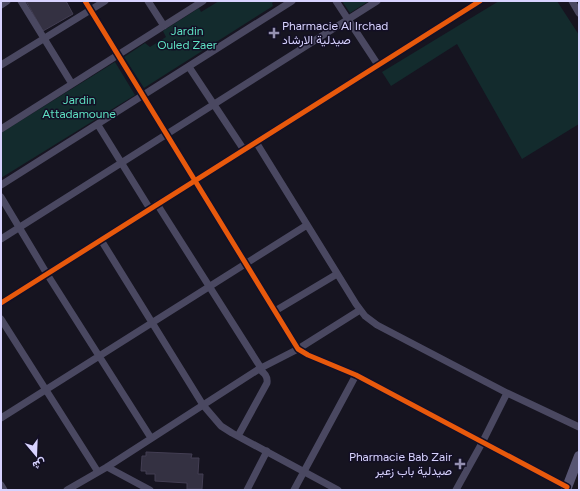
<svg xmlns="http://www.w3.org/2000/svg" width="580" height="491" font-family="Figtree,Vazirmatn,sans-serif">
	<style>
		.green { fill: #132b2d }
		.building { fill: #343142; stroke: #433e53 }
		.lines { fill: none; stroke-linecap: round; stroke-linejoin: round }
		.minor { stroke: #4a4861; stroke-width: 7 }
		.secondary { stroke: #575573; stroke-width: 10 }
		.cycleway-casing { stroke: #130f25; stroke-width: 8 }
		.cycleway { stroke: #e8590c; stroke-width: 5 }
		.poi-dot { fill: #9490b1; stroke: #130f25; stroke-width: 1.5 }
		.labels { text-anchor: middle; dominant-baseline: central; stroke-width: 3; stroke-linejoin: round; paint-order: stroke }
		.poi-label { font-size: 12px; fill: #d8d3ff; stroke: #130f25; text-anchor: start }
		.park-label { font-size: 12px; fill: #5de0c1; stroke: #130f25 }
	</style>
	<rect width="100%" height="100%" fill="#161420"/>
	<path class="green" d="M 219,1 L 275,1 L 272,3 L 273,6 L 144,88 L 124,57 L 145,43 L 150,47 L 166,37 L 163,31 L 199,8 L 201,12 Z
		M 342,1 L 369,1 L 350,13 Z
		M 499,1 L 557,1 L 579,35 L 579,124 L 522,159 L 457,44 L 391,86 L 382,72 Z
		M 115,62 L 135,95 L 1,178 L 1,133 Z"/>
	<path class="building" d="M 26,1 L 66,1 L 73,14 L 43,31 Z
		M 146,452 L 192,454 L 191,458 L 199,458 L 198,474 L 203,474 L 202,489 L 187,489 L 187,483 L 155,481 L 155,474 L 146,474 L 146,471 L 141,471 L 142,456 L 146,456 Z"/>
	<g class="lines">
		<path class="minor" d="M 21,1 L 72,84
			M 85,1 L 298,349 L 308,355 L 356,375 L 567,487
			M 148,1 L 164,26
			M 336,1 L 378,65
			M 572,1 L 579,13
			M 1,5 L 7,1
			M 1,65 L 105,1
			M 189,67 L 244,150
			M 98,125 L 150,209
			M 1,129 L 203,1
			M 256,142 L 356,304 L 365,316 L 377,325 L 507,393 L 579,427
			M 1,185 L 292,1
			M 1,197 L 47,274 L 151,438
			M 157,204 L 261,368
			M 1,239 L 377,1
			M 101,240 L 203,405 L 221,426 L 232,433 L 338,490
			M 1,303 L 480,1
			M 275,311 L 337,274
			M 1,319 L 98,472
			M 1,418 L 307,225
			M 238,436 L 267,383 C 268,376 264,373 259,369
			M 107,467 L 150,490
			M 1,485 L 4,490
			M 67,490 L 107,467 L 259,369 L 298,349 L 360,310
			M 247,490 L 267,451
			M 294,490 L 356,375
			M 456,490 L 482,443 L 507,393"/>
		<path class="secondary" d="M 566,490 L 579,456"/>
		<defs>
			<path id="cycleway" d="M 85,1 L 298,349 L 308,355 L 356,375 L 567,487
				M 1,303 L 480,1"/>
		</defs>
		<use href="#cycleway" class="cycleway-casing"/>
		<use href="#cycleway" class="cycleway"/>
	</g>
	<g class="poi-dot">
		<path d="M272 27h4v4h4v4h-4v4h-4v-4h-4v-4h4z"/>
		<path d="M458 458h4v4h4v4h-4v4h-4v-4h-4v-4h4z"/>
	</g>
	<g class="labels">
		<g class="poi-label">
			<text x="282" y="26">Pharmacie Al Irchad<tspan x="282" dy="14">صيدلية الارشاد</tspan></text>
			<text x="452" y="457" text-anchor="end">Pharmacie Bab Zair<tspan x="452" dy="14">صيدلية باب زعير</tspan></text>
		</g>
		<g class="park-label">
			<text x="187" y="31">Jardin<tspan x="187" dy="14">Ouled Zaer</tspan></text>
			<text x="79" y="100">Jardin<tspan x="79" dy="14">Attadamoune</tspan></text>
		</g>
	</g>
	<rect width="580" height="491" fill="none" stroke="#d8d3ff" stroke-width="4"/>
	<g transform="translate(36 455) rotate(161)" stroke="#130f25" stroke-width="3" paint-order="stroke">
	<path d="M0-3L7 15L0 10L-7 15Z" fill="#d8d3ff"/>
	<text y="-6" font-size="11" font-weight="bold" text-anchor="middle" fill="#d8d3ff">ش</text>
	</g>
</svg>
